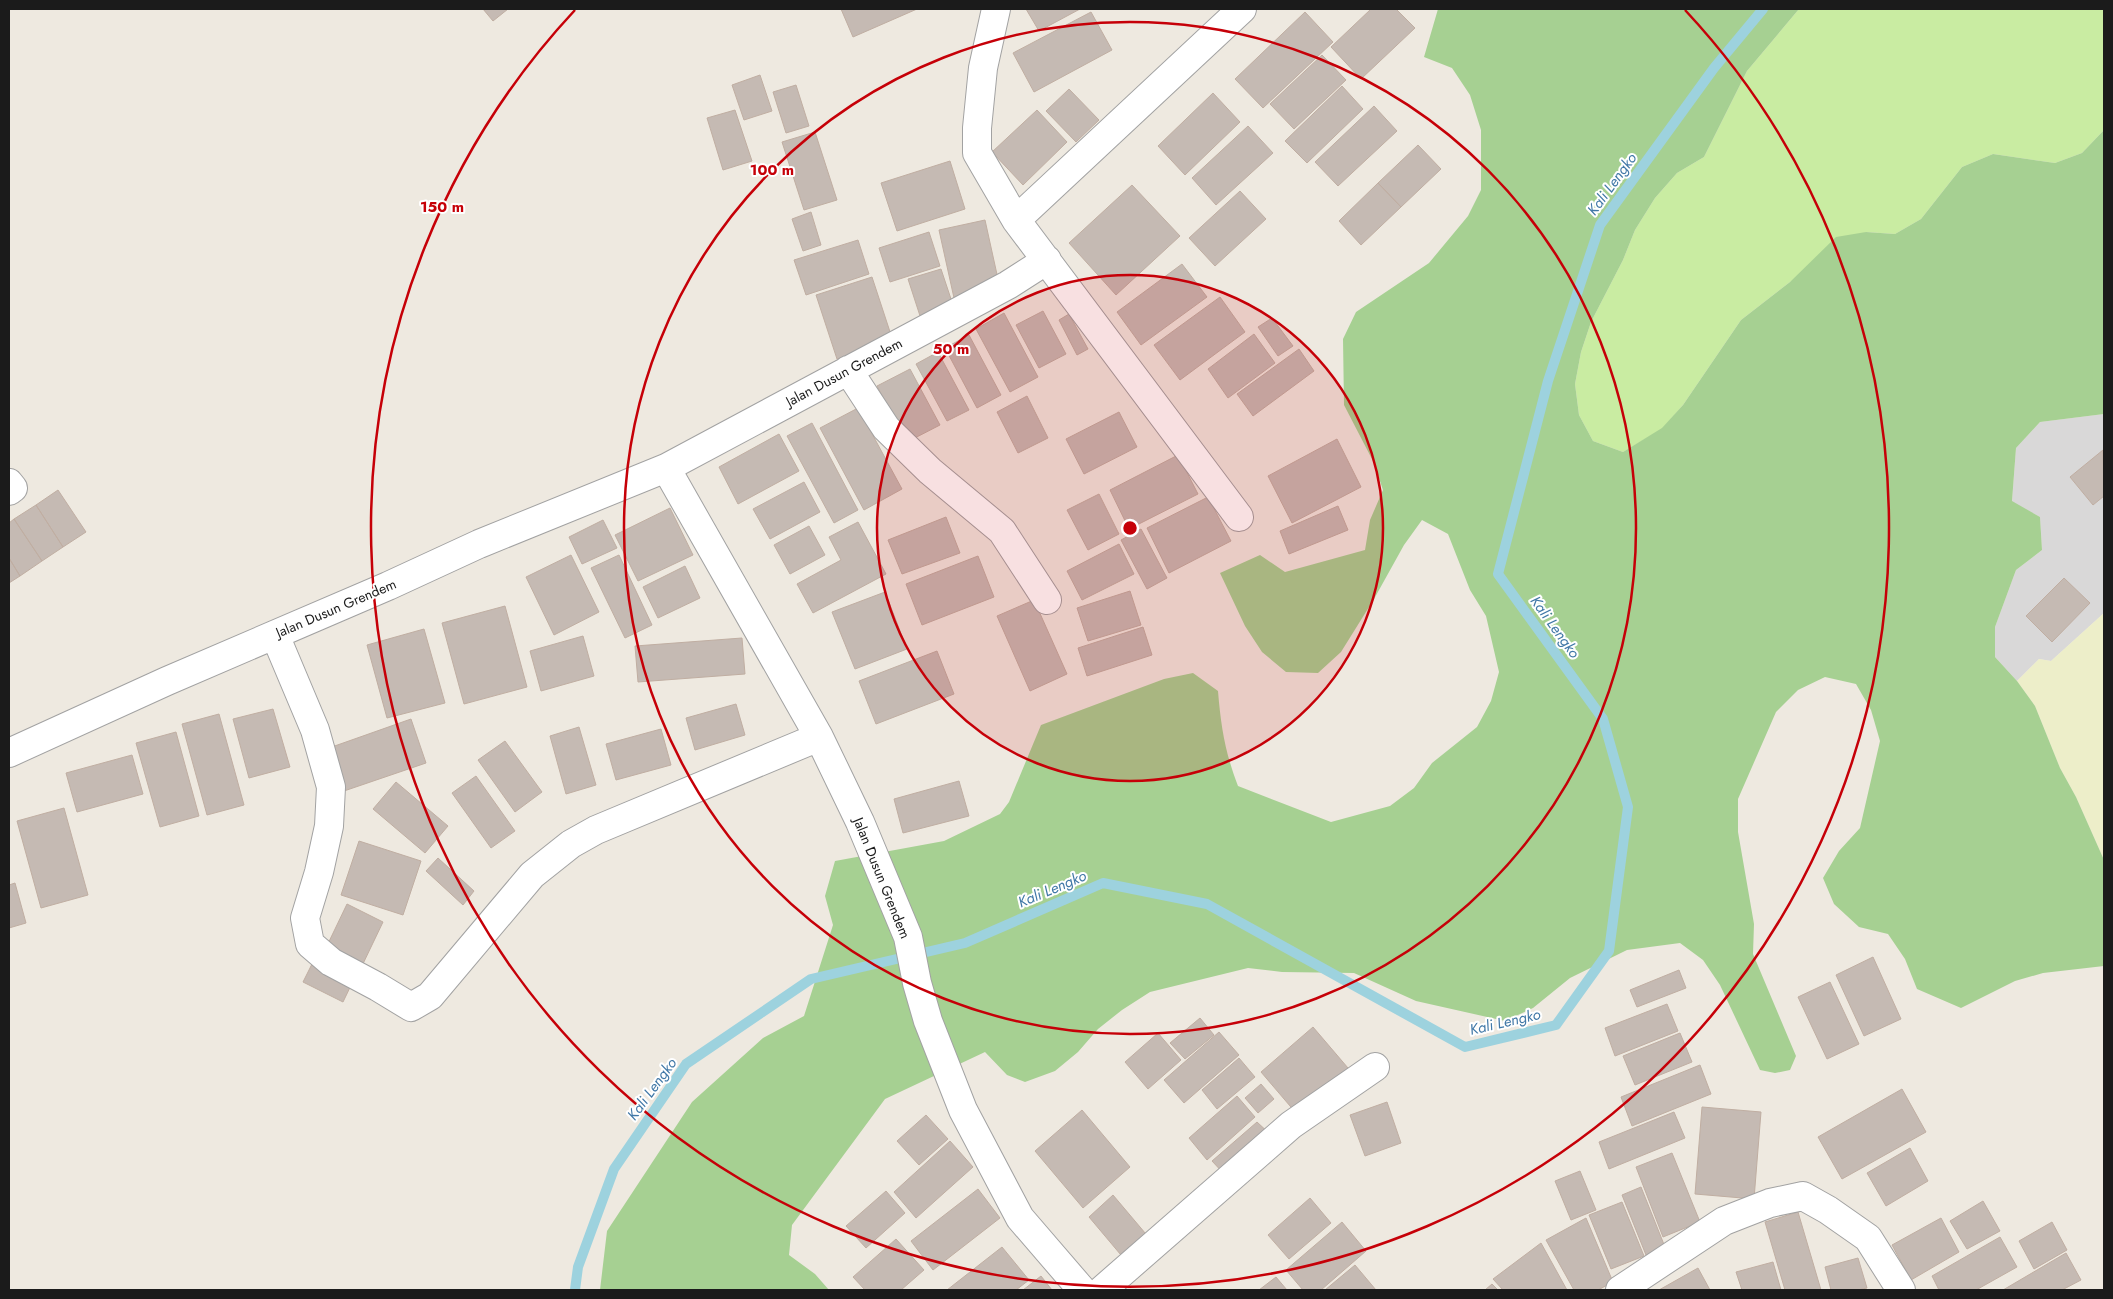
<svg xmlns="http://www.w3.org/2000/svg" width="2113" height="1299" font-family="Jost,sans-serif">
	<style>
		.residential { fill: #d9d8d8 }
		.farmland { fill: #edeec9 }
		.grass { fill: #c9eca2 }
		.forest { fill: #a6d092 }
		.lines { fill: none; stroke-linecap: round; stroke-linejoin: round }
		.stream { stroke: #9dd2de; stroke-width: 10 }
		.building { fill: #c5bab3; stroke: #c0aea2 }
		.minor-casing { stroke: #a2a2a2; stroke-width: 30 }
		.minor { stroke: #fff; stroke-width: 28 }
		.ring { fill: none; stroke: #c60008; stroke-width: 2.5 }
		.labels { text-anchor: middle; dominant-baseline: central; stroke-width: 4; stroke-linejoin: round; paint-order: stroke }
		.street-label { font-size: 14px; fill: #1b1b1b; stroke: #fff }
		.water-label { font-size: 15px; font-style: italic; fill: #4178a7; stroke: #fff }
		.centre { fill: #c60008; stroke: #fff; stroke-width: 2.5 }
		.ring-label { font-size: 15px; text-anchor: middle; font-weight: bold; fill: #c60008; stroke: #fff; stroke-width: 4; stroke-linejoin: round; paint-order: stroke }
	</style>
	<rect width="100%" height="100%" fill="#eee9e0"/>
	<path class="residential" d="M 2104,414 L 2104,613 L 2051,661 L 2039,659 L 2017,681 L 1995,657 L 1995,627 L 2016,570 L 2042,550 L 2040,517 L 2012,502 L 2016,448 L 2040,422 Z"/>
	<path class="farmland" d="M 2104,613 L 2104,860 L 2076,797 L 2060,768 L 2035,706 L 2017,681 L 2039,659 L 2051,661 Z"/>
	<path class="grass" d="M 1799,9 L 2104,9 L 2104,130 L 2082,153 L 2055,163 L 1993,154 L 1962,167 L 1921,219 L 1895,234 L 1866,232 L 1790,282 L 1741,320 L 1683,405 L 1662,429 L 1623,452 L 1593,441 L 1579,415 L 1575,384 L 1581,352 L 1591,322 L 1623,260 L 1635,230 L 1655,198 L 1677,173 L 1704,157 L 1747,71 Z"/>
	<path class="forest" d="M 1438,9 L 1799,9 L 1747,71 L 1704,157 L 1677,173 L 1655,198 L 1635,230 L 1623,260 L 1591,322 L 1581,352 L 1575,384 L 1579,415 L 1593,441 L 1623,452 L 1662,428 L 1683,405 L 1741,320 L 1790,282 L 1836,237 L 1866,232 L 1895,234 L 1921,219 L 1962,167 L 1993,154 L 2055,163 L 2082,153 L 2104,130 L 2104,414 L 2040,422 L 2016,448 L 2012,501 L 2040,517 L 2042,550 L 2016,570 L 1995,627 L 1995,657 L 2017,681 L 2035,706 L 2060,768 L 2076,797 L 2104,860 L 2104,966 L 2043,973 L 2015,981 L 1961,1008 L 1917,989 L 1905,959 L 1888,934 L 1859,927 L 1834,904 L 1823,878 L 1839,851 L 1860,828 L 1880,741 L 1871,710 L 1856,684 L 1825,677 L 1798,690 L 1776,712 L 1738,799 L 1738,832 L 1754,924 L 1753,954 L 1796,1056 L 1790,1070 L 1775,1073 L 1760,1070 L 1720,985 L 1703,960 L 1680,943 L 1627,950 L 1570,978 L 1533,1008 L 1505,1021 L 1416,1001 L 1354,973 L 1282,972 L 1248,968 L 1150,992 L 1122,1010 L 1098,1029 L 1078,1052 L 1055,1071 L 1025,1082 L 1007,1075 L 985,1052 L 885,1099 L 792,1225 L 789,1255 L 815,1274 L 829,1290 L 600,1290 L 607,1231 L 692,1102 L 763,1038 L 804,1016 L 833,925 L 825,896 L 835,861 L 944,841 L 1000,814 L 1009,802 L 1041,725 L 1164,679 L 1193,673 L 1218,691 C 1221,727 1225,752 1238,786 L 1331,822 L 1390,806 L 1414,788 L 1432,763 L 1477,727 L 1491,701 L 1499,672 L 1486,616 L 1470,590 L 1448,534 L 1422,520 L 1404,545 L 1374,599 L 1341,652 L 1318,673 L 1286,672 L 1262,652 L 1245,626 L 1220,573 L 1260,555 L 1285,572 L 1365,550 L 1370,520 L 1383,490 L 1374,463 L 1344,405 L 1343,339 L 1356,312 L 1429,263 L 1468,216 L 1481,190 L 1481,130 L 1470,95 L 1452,68 L 1424,57 Z"/>
	<g class="lines">
		<path class="stream" d="M 575,1290 L 578,1267 L 614,1169 L 686,1064 L 811,979 L 965,943 L 1103,883 L 1207,904 L 1465,1047 L 1556,1025 L 1609,951 L 1628,807 L 1603,719 L 1498,574 L 1548,381 L 1600,225 L 1714,68 L 1763,9"/>
	</g>
	<path class="building" d="M 483,9 L 508,9 L 493,21 Z
		M 841,9 L 917,9 L 853,37 Z
		M 1026,9 L 1080,9 L 1039,31 Z
		M 1371,9 L 1396,9 L 1415,28 L 1361,79 L 1331,47 Z
		M 1091,12 L 1112,50 L 1034,92 L 1013,53 Z
		M 1305,12 L 1333,42 L 1263,108 L 1235,79 Z
		M 1322,55 L 1346,80 L 1294,129 L 1270,104 Z
		M 760,75 L 772,111 L 744,120 L 732,85 Z
		M 796,85 L 809,126 L 786,133 L 773,92 Z
		M 1342,86 L 1363,109 L 1307,163 L 1285,141 Z
		M 1069,89 L 1099,120 L 1076,142 L 1046,111 Z
		M 1213,93 L 1240,122 L 1185,175 L 1158,146 Z
		M 1374,106 L 1397,131 L 1338,186 L 1315,162 Z
		M 735,110 L 752,161 L 723,170 L 707,118 Z
		M 1037,110 L 1067,142 L 1023,185 L 992,152 Z
		M 1248,126 L 1273,153 L 1216,205 L 1192,178 Z
		M 815,132 L 837,200 L 804,210 L 782,142 Z
		M 1418,145 L 1441,169 L 1401,207 L 1378,183 Z
		M 950,161 L 965,209 L 897,231 L 881,183 Z
		M 1378,183 L 1401,207 L 1361,245 L 1339,221 Z
		M 1132,185 L 1180,236 L 1116,295 L 1069,243 Z
		M 1240,191 L 1266,219 L 1215,266 L 1189,238 Z
		M 811,212 L 821,245 L 803,251 L 792,219 Z
		M 985,220 L 1000,288 L 954,298 L 939,230 Z
		M 929,232 L 940,266 L 890,282 L 879,248 Z
		M 858,240 L 869,274 L 806,295 L 794,260 Z
		M 1182,264 L 1207,297 L 1141,345 L 1117,312 Z
		M 941,269 L 955,311 L 922,322 L 908,279 Z
		M 872,277 L 893,341 L 837,359 L 816,295 Z
		M 1220,297 L 1245,332 L 1180,380 L 1154,345 Z
		M 1043,311 L 1066,354 L 1039,368 L 1016,325 Z
		M 1004,313 L 1038,377 L 1010,392 L 976,329 Z
		M 1069,314 L 1088,349 L 1077,355 L 1059,320 Z
		M 1272,318 L 1293,346 L 1278,356 L 1258,327 Z
		M 1254,334 L 1275,363 L 1228,398 L 1208,369 Z
		M 969,335 L 1001,395 L 977,408 L 945,348 Z
		M 1299,349 L 1314,371 L 1253,416 L 1237,394 Z
		M 938,352 L 969,410 L 947,421 L 916,364 Z
		M 910,369 L 940,425 L 907,442 L 877,386 Z
		M 1027,396 L 1048,438 L 1018,453 L 997,412 Z
		M 858,408 L 902,489 L 864,510 L 820,428 Z
		M 1119,412 L 1137,447 L 1084,474 L 1066,439 Z
		M 812,423 L 858,510 L 834,523 L 787,436 Z
		M 779,434 L 799,471 L 738,504 L 719,467 Z
		M 1337,439 L 1361,487 L 1292,523 L 1268,476 Z
		M 2103,450 L 2104,496 L 2093,505 L 2070,477 Z
		M 1178,455 L 1198,494 L 1129,529 L 1110,490 Z
		M 804,482 L 820,512 L 770,539 L 753,509 Z
		M 58,490 L 86,532 L 63,547 L 36,505 Z
		M 1099,494 L 1119,534 L 1088,550 L 1067,510 Z
		M 1208,497 L 1231,541 L 1169,573 L 1147,528 Z
		M 36,505 L 63,547 L 42,561 L 14,519 Z
		M 1338,506 L 1348,530 L 1289,554 L 1280,531 Z
		M 670,508 L 693,555 L 638,581 L 615,535 Z
		M 946,517 L 960,553 L 902,574 L 888,540 Z
		M 14,519 L 42,561 L 20,576 L 9,558 L 9,523 Z
		M 603,520 L 617,548 L 582,564 L 569,537 Z
		M 858,522 L 886,574 L 813,613 L 797,584 L 841,560 L 829,537 Z
		M 809,526 L 825,555 L 790,574 L 774,545 Z
		M 1141,529 L 1167,578 L 1147,589 L 1121,540 Z
		M 1119,544 L 1134,574 L 1082,600 L 1067,571 Z
		M 571,555 L 599,612 L 554,635 L 526,577 Z
		M 619,555 L 652,625 L 625,638 L 591,568 Z
		M 978,556 L 994,597 L 922,625 L 906,584 Z
		M 9,558 L 20,576 L 9,583 Z
		M 685,566 L 700,598 L 658,618 L 643,587 Z
		M 2064,578 L 2090,603 L 2052,642 L 2026,616 Z
		M 1130,591 L 1141,625 L 1088,641 L 1077,608 Z
		M 885,592 L 907,649 L 855,669 L 832,612 Z
		M 1034,600 L 1067,674 L 1030,691 L 997,616 Z
		M 505,606 L 527,687 L 464,704 L 442,623 Z
		M 1143,627 L 1152,655 L 1087,676 L 1078,648 Z
		M 424,629 L 445,703 L 387,718 L 367,645 Z
		M 583,636 L 594,676 L 541,691 L 530,651 Z
		M 742,638 L 745,674 L 638,682 L 635,646 Z
		M 937,651 L 954,694 L 876,724 L 859,681 Z
		M 736,704 L 745,735 L 695,750 L 686,718 Z
		M 273,709 L 290,767 L 249,778 L 233,719 Z
		M 219,714 L 244,805 L 207,815 L 182,724 Z
		M 411,719 L 426,763 L 344,791 L 329,748 Z
		M 579,727 L 596,785 L 566,794 L 550,736 Z
		M 661,729 L 671,765 L 616,780 L 606,744 Z
		M 176,732 L 199,816 L 160,827 L 136,743 Z
		M 505,741 L 542,792 L 515,812 L 478,760 Z
		M 132,755 L 143,794 L 77,812 L 66,773 Z
		M 476,776 L 515,831 L 491,848 L 452,793 Z
		M 959,781 L 969,816 L 903,833 L 894,799 Z
		M 396,782 L 448,826 L 425,853 L 373,809 Z
		M 64,808 L 88,895 L 41,908 L 17,821 Z
		M 359,841 L 421,861 L 403,915 L 341,895 Z
		M 438,858 L 474,891 L 463,905 L 426,871 Z
		M 15,883 L 26,923 L 9,928 L 9,885 Z
		M 347,904 L 383,922 L 360,970 L 324,952 Z
		M 1873,957 L 1901,1019 L 1864,1036 L 1836,975 Z
		M 314,960 L 354,979 L 343,1002 L 303,982 Z
		M 1679,970 L 1686,988 L 1637,1007 L 1630,990 Z
		M 1830,982 L 1859,1044 L 1827,1059 L 1798,997 Z
		M 1667,1004 L 1678,1031 L 1615,1056 L 1605,1028 Z
		M 1200,1018 L 1214,1035 L 1185,1059 L 1170,1043 Z
		M 1313,1027 L 1348,1068 L 1296,1113 L 1261,1072 Z
		M 1219,1032 L 1239,1055 L 1184,1103 L 1164,1080 Z
		M 1158,1033 L 1181,1060 L 1148,1089 L 1125,1062 Z
		M 1680,1033 L 1692,1062 L 1635,1085 L 1623,1056 Z
		M 1239,1058 L 1255,1077 L 1217,1109 L 1202,1090 Z
		M 1700,1065 L 1711,1094 L 1632,1126 L 1621,1097 Z
		M 1261,1084 L 1274,1099 L 1258,1113 L 1245,1098 Z
		M 1902,1089 L 1926,1132 L 1842,1179 L 1818,1137 Z
		M 1237,1096 L 1255,1117 L 1207,1160 L 1189,1138 Z
		M 1387,1102 L 1401,1143 L 1365,1156 L 1350,1115 Z
		M 1702,1107 L 1761,1112 L 1754,1199 L 1695,1194 Z
		M 1082,1110 L 1130,1167 L 1083,1208 L 1035,1151 Z
		M 1674,1112 L 1685,1138 L 1609,1169 L 1599,1142 Z
		M 926,1115 L 948,1139 L 919,1165 L 897,1141 Z
		M 1257,1122 L 1271,1135 L 1226,1176 L 1212,1161 Z
		M 950,1141 L 973,1167 L 916,1218 L 894,1192 Z
		M 1910,1148 L 1928,1181 L 1886,1206 L 1867,1173 Z
		M 1672,1153 L 1700,1222 L 1663,1237 L 1636,1167 Z
		M 1580,1171 L 1596,1210 L 1571,1220 L 1555,1181 Z
		M 1641,1187 L 1665,1247 L 1646,1255 L 1622,1195 Z
		M 978,1189 L 1000,1218 L 933,1270 L 911,1241 Z
		M 886,1191 L 905,1213 L 866,1248 L 846,1226 Z
		M 1113,1195 L 1151,1240 L 1126,1261 L 1089,1217 Z
		M 1310,1198 L 1331,1223 L 1289,1259 L 1268,1235 Z
		M 1983,1201 L 2000,1231 L 1967,1249 L 1950,1221 Z
		M 1622,1202 L 1644,1256 L 1611,1269 L 1589,1215 Z
		M 1798,1212 L 1821,1290 L 1785,1290 L 1765,1222 Z
		M 1586,1218 L 1613,1282 L 1598,1290 L 1574,1290 L 1546,1240 Z
		M 1941,1218 L 1959,1252 L 1911,1280 L 1892,1245 Z
		M 1342,1222 L 1366,1251 L 1321,1290 L 1303,1290 L 1286,1270 Z
		M 2052,1222 L 2067,1250 L 2034,1269 L 2019,1241 Z
		M 2000,1237 L 2017,1267 L 1976,1290 L 1939,1290 L 1932,1276 Z
		M 896,1239 L 924,1270 L 901,1290 L 865,1290 L 853,1277 Z
		M 1541,1243 L 1567,1290 L 1503,1290 L 1493,1279 Z
		M 1002,1247 L 1029,1280 L 1016,1290 L 947,1290 Z
		M 2066,1253 L 2081,1280 L 2062,1290 L 2003,1290 Z
		M 1858,1258 L 1867,1288 L 1858,1290 L 1831,1290 L 1825,1267 Z
		M 1773,1262 L 1781,1290 L 1742,1290 L 1736,1272 Z
		M 1355,1265 L 1376,1290 L 1325,1290 Z
		M 1698,1268 L 1710,1290 L 1659,1290 Z
		M 1041,1276 L 1052,1290 L 1023,1290 Z
		M 1276,1277 L 1287,1290 L 1259,1290 Z
		M 1492,1284 L 1498,1290 L 1485,1290 Z"/>
	<g class="lines">
		<defs>
			<path id="minor" d="M 996,9 L 983,68 L 977,128 L 977,153 L 1016,220 L 1239,517
				M 1016,220 L 1242,9
				M 848,370 L 886,428 L 930,471 L 1002,531 L 1047,600
				M 666,468 L 1008,285 L 1047,260
				M 9,483 L 13,488 L 9,491
				M 275,635 L 315,730 L 331,787 L 329,826 L 319,872 L 305,918 L 310,944 L 331,962 L 378,987 L 411,1007 L 430,996 L 532,875 L 571,844 L 596,830 L 819,737
				M 9,753 L 167,681 L 388,586 L 479,544 L 666,468 L 819,737 L 860,822 L 908,937 L 917,983 L 928,1021 L 963,1110 L 1020,1218 L 1082,1290
				M 1102,1290 L 1291,1125 L 1375,1067
				M 1620,1290 L 1724,1221 L 1770,1203 L 1803,1196 L 1828,1210 L 1868,1238 L 1901,1290"/>
		</defs>
		<use href="#minor" class="minor-casing"/>
		<use href="#minor" class="minor"/>
	</g>
	<circle cx="1130" cy="528" r="253" fill="#c60008" fill-opacity=".12"/>
	<g class="ring">
		<circle cx="1130" cy="528" r="253"/>
		<circle cx="1130" cy="528" r="506"/>
		<path d="M1685 10A759 759 0 1 1 575 10"/>
	</g>
	<g class="labels">
		<g class="street-label">
			<text transform="translate(844 372) rotate(-28)">Jalan Dusun Grendem</text>
			<text transform="translate(336 608) rotate(-23)">Jalan Dusun Grendem</text>
			<text transform="translate(882 878) rotate(68)">Jalan Dusun Grendem</text>
		</g>
		<g class="water-label">
			<text transform="translate(1612 184) rotate(-54)">Kali Lengko</text>
			<text transform="translate(1555 627) rotate(54)">Kali Lengko</text>
			<text transform="translate(1052 889) rotate(-23)">Kali Lengko</text>
			<text transform="translate(1505 1022) rotate(-13)">Kali Lengko</text>
			<text transform="translate(652 1089) rotate(-54)">Kali Lengko</text>
		</g>
	</g>
	<circle cx="1130" cy="528" r="8" class="centre"/>
	<g class="ring-label">
		<text x="772" y="175">100 m</text>
		<text x="442" y="212">150 m</text>
		<text x="951" y="354">50 m</text>
	</g>
	<rect width="2113" height="1299" fill="none" stroke="#1b1b1b" stroke-width="20"/>
</svg>
